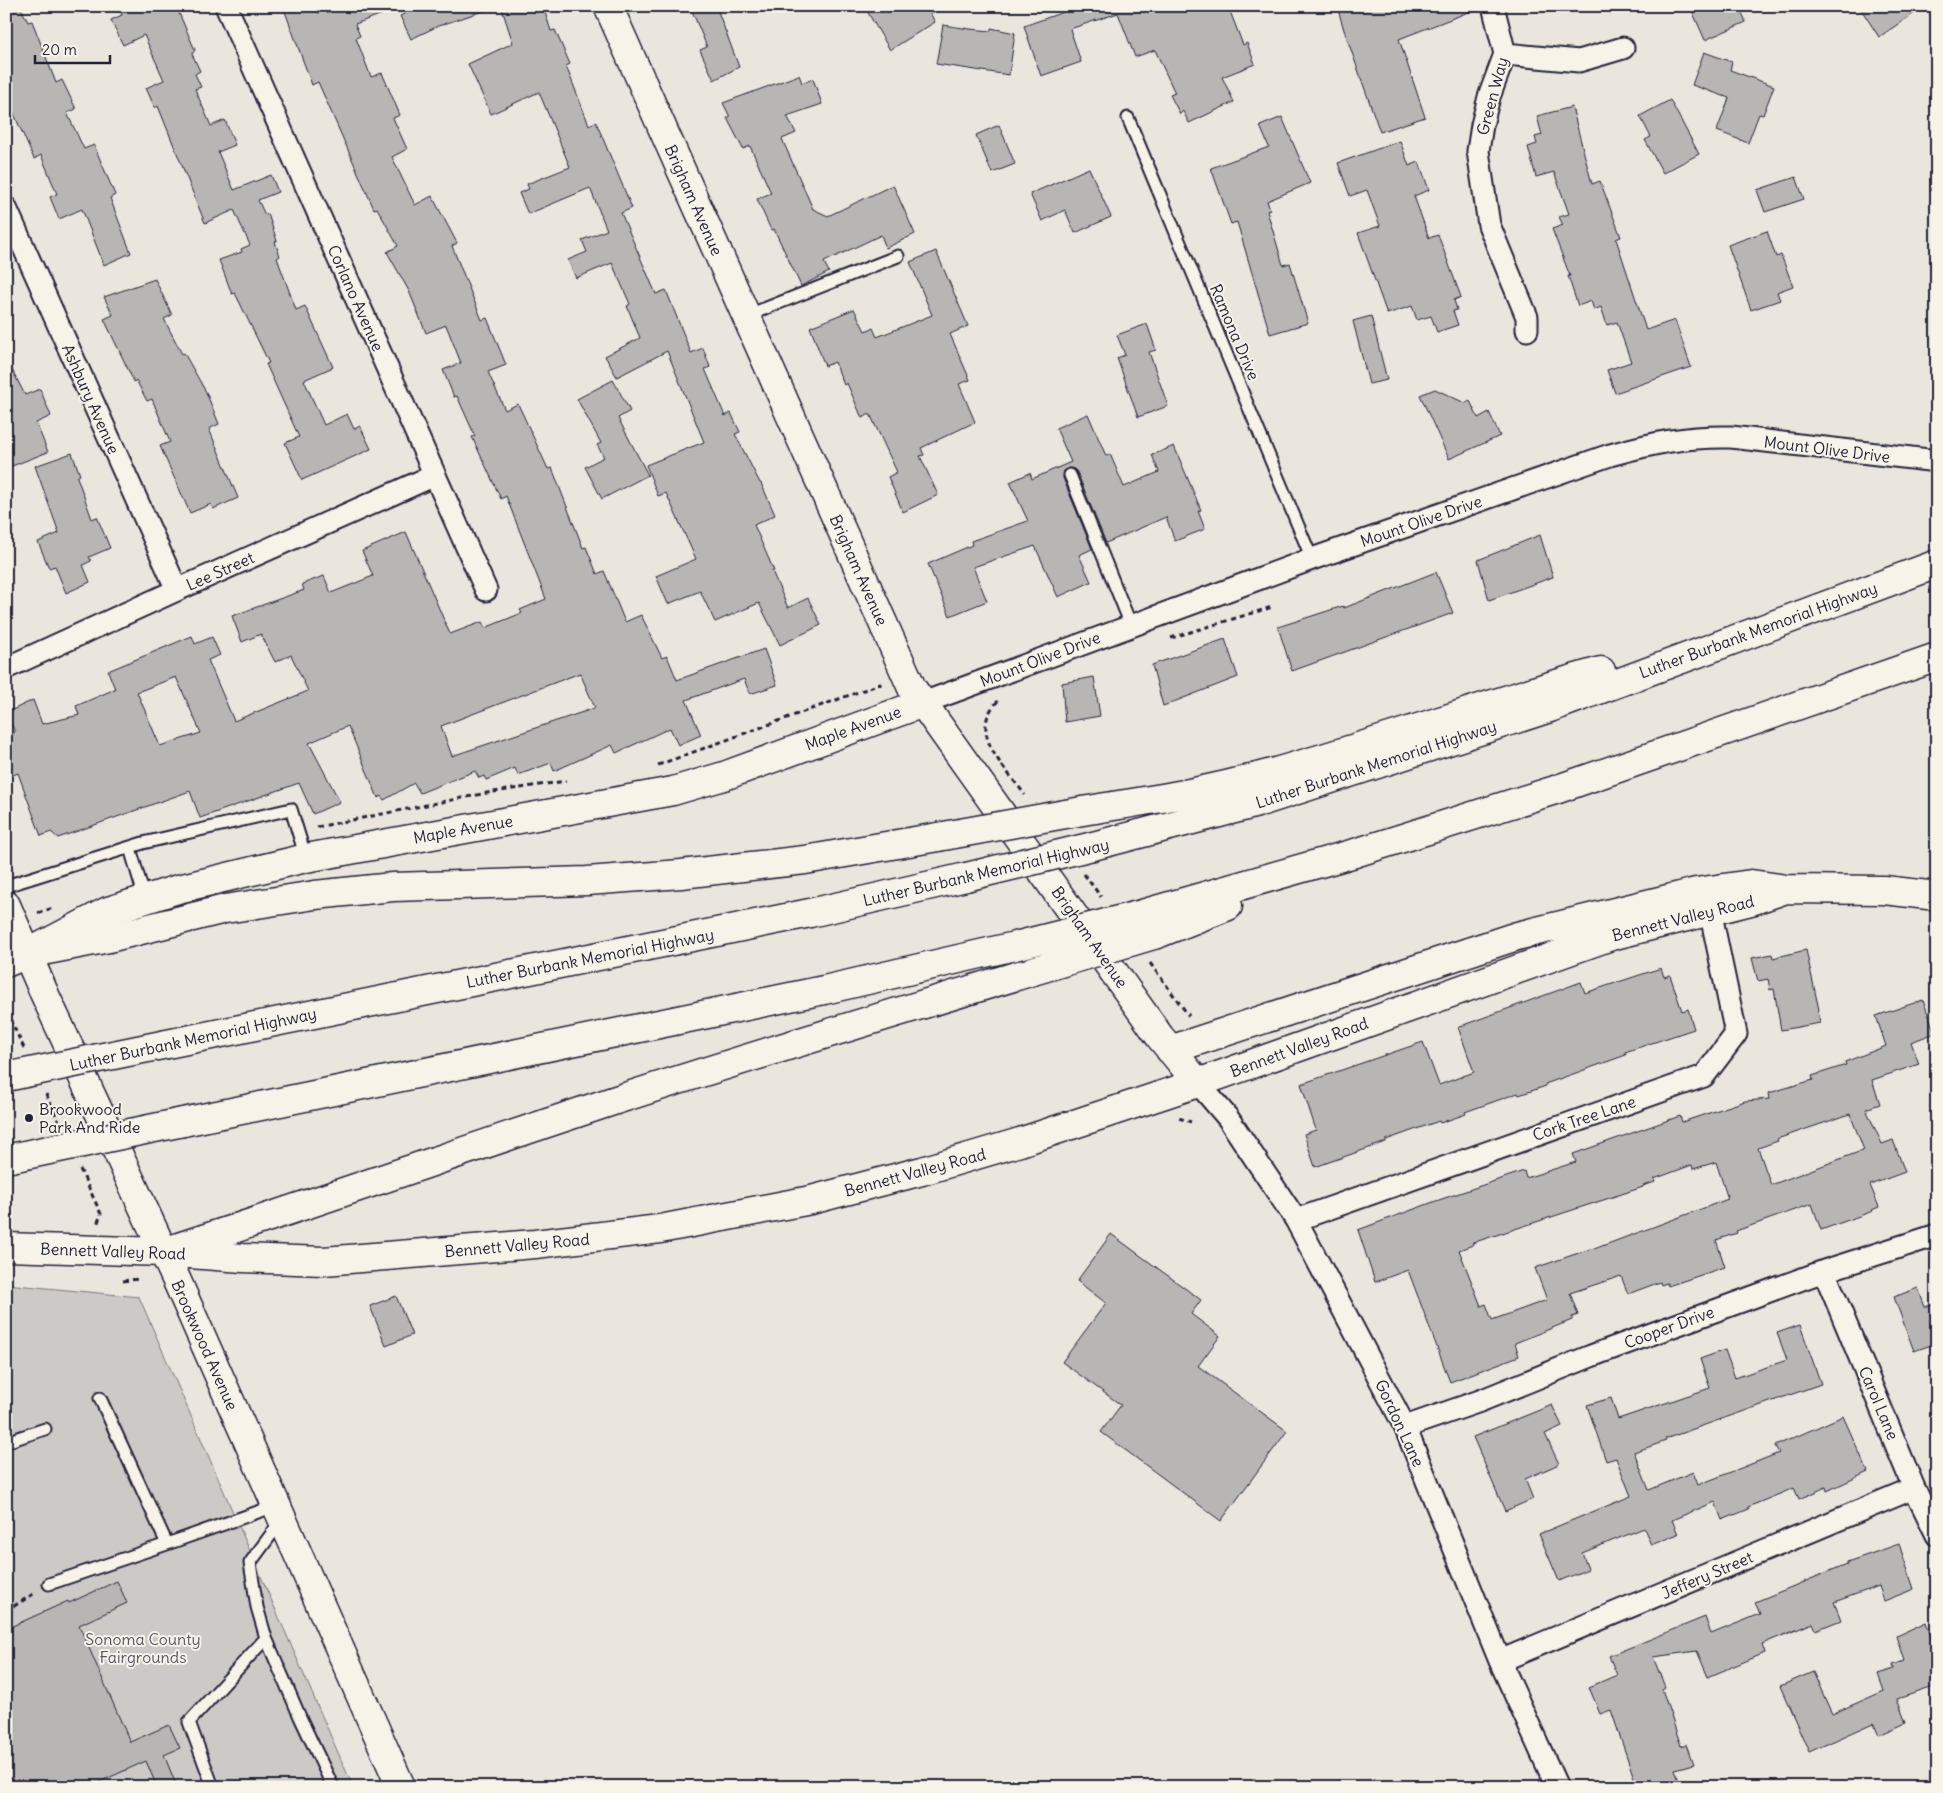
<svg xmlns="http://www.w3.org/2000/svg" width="1943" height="1793" font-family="Delius,sans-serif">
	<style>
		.green { fill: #cdc9c6; stroke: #787680 }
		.building { fill: #b8b6b5; stroke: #22223b; fill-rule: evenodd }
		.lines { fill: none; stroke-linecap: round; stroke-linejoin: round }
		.service-casing { stroke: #22223b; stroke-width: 15 }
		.minor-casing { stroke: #22223b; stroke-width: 25 }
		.tertiary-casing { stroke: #22223b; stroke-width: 31 }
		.secondary-casing { stroke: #22223b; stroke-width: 31 }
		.motorway-casing { stroke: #22223b; stroke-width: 31 }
		.path { stroke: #22223b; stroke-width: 3; stroke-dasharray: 5 4; stroke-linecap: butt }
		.service { stroke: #f7f3e8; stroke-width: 11 }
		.minor { stroke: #f7f3e8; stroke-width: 21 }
		.tertiary { stroke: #f7f3e8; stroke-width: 28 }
		.secondary { stroke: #f7f3e8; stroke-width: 28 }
		.motorway { stroke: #f7f3e8; stroke-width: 28 }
		.motorway-bridge-casing { stroke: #22223b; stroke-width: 31; stroke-linecap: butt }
		.motorway-bridge { stroke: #f7f3e8; stroke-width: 28 }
		.poi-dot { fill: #22223b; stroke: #f7f3e8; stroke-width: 2 }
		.labels { text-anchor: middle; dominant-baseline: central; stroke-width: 4; stroke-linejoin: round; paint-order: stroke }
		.street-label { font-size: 16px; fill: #22223b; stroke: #f7f3e8 }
		.poi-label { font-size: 16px; fill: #22223b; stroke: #f7f3e8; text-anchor: start }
		.park-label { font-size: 16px; fill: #555465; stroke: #f7f3e8 }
	</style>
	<rect width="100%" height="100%" fill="#eae6de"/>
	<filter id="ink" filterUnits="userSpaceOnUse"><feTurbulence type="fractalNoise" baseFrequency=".02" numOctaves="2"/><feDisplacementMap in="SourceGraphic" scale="10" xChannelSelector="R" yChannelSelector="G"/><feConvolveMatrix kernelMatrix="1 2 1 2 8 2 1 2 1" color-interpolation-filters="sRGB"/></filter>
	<g filter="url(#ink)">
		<path class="green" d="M 6,1284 L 139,1297 L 353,1787 L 6,1787 Z"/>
		<path class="building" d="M 6,6 L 20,6 L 28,22 L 32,21 L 56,83 L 62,80 L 76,109 L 67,113 L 84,149 L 94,145 L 115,195 L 110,198 L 131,253 L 104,265 L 82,209 L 59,219 L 50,197 L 57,194 L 41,155 L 34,159 L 6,96 Z
			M 118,6 L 176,6 L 195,50 L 192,54 L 200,71 L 195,74 L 201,87 L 195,89 L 211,126 L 225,120 L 235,145 L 218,152 L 234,190 L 271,175 L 278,192 L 258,200 L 265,215 L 268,214 L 277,241 L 275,242 L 280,256 L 277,258 L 296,310 L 305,306 L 333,367 L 304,380 L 324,425 L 347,414 L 354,429 L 360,426 L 371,449 L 302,480 L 285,443 L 299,437 L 266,364 L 269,363 L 235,293 L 232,294 L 219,260 L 242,252 L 241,249 L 250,245 L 234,210 L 205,223 L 158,106 L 155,108 L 146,88 L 164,80 L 144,35 L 123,45 L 111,20 L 122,15 Z
			M 283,6 L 315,6 L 318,13 L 335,6 L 395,6 L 396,9 L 355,24 L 360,36 L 356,38 L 371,77 L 382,73 L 400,115 L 393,118 L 407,149 L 392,157 L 415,205 L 432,196 L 457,243 L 452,246 L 482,320 L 487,318 L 506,365 L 488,372 L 505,410 L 518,404 L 548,469 L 552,468 L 583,548 L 586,547 L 597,574 L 604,571 L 625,622 L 641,615 L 662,658 L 667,656 L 677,680 L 764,649 L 777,685 L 750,694 L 744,679 L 686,700 L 701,735 L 678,745 L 670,728 L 616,753 L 612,745 L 554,771 L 551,763 L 518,775 L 515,768 L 486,780 L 484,776 L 479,778 L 475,771 L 420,793 L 414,783 L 384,800 L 381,796 L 378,798 L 348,726 L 309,743 L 340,802 L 313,814 L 299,783 L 200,818 L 190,791 L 58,838 L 51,832 L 41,836 L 18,773 L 6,778 L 6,737 L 15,732 L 6,713 L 33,700 L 42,724 L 79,715 L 76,706 L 115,689 L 108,671 L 192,636 L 195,644 L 212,637 L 220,655 L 208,660 L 234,721 L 308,691 L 291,655 L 275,662 L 261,634 L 242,642 L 232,616 L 304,590 L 302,584 L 324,576 L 331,593 L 373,576 L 362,551 L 406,532 L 450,634 L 482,622 L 485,628 L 522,613 L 520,610 L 546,599 L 506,496 L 501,499 L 472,437 L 475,436 L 457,396 L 454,397 L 443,370 L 461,363 L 446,325 L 426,333 L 409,291 L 387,252 L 398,246 L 377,208 L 374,209 L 318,82 L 312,85 ZM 580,673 L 595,708 L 452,756 L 441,726 ZM 176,677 L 201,733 L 160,746 L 137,692 Z
			M 422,6 L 485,6 L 486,10 L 438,26 L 411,39 L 400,16 Z
			M 501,6 L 543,6 L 551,31 L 555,30 L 570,64 L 566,66 L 589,125 L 596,122 L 632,208 L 621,213 L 656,294 L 666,290 L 691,353 L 703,348 L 710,367 L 705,369 L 725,416 L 731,413 L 740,432 L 735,434 L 760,483 L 761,483 L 775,515 L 754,525 L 774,571 L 772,571 L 788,608 L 808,598 L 821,625 L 780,645 L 759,603 L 715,622 L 700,591 L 668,604 L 656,576 L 696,559 L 666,493 L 658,496 L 646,465 L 704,442 L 667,351 L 617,377 L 605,356 L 640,338 L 627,306 L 630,304 L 612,263 L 576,278 L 568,260 L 587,252 L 582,240 L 607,230 L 590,188 L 528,214 L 519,193 L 529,189 L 527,184 L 570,167 L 539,92 L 491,114 L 468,64 L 513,43 Z
			M 690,6 L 716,6 L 739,67 L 714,80 L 700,50 L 707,47 Z
			M 864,6 L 926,6 L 935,22 L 890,50 Z
			M 1068,6 L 1228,6 L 1243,45 L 1247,43 L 1255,64 L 1222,77 L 1234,102 L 1189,123 L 1183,111 L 1180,114 L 1170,95 L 1175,93 L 1155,50 L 1135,57 L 1118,13 L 1070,29 L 1081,62 L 1041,76 L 1024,26 L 1069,10 Z
			M 1337,6 L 1479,6 L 1479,8 L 1399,39 L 1425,117 L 1380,132 L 1344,30 Z
			M 1690,6 L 1739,6 L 1746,22 L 1705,40 Z
			M 1859,6 L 1925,6 L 1879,37 Z
			M 943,25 L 970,29 L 991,31 L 991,28 L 1015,33 L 1009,75 L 936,64 Z
			M 1704,52 L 1732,62 L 1730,70 L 1774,86 L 1763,115 L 1759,114 L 1748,143 L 1717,131 L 1729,98 L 1692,85 Z
			M 799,75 L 802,83 L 813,79 L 822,104 L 787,116 L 796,133 L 782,139 L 813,209 L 828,216 L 893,185 L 915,234 L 886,248 L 881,235 L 824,262 L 829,272 L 801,286 L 774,229 L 771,230 L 757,199 L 771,193 L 750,146 L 743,149 L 727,118 L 730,117 L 723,103 Z
			M 1670,100 L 1699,154 L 1663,173 L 1645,140 L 1651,137 L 1640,116 Z
			M 1572,107 L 1592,184 L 1600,181 L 1621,237 L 1616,239 L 1646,330 L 1675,320 L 1691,367 L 1615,393 L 1607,370 L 1631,362 L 1617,322 L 1607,325 L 1601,307 L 1594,310 L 1591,301 L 1578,306 L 1568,276 L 1570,276 L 1552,229 L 1563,225 L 1559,217 L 1569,214 L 1554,172 L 1536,177 L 1528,147 L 1537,144 L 1535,137 L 1542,135 L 1537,116 Z
			M 1282,117 L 1310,183 L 1267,201 L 1270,210 L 1267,211 L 1283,265 L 1290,263 L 1308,323 L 1270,334 L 1237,222 L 1231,224 L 1211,168 L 1269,147 L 1260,126 Z
			M 999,125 L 1015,164 L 992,173 L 976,135 Z
			M 1400,141 L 1409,166 L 1419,162 L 1429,190 L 1414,196 L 1429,238 L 1438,235 L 1461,297 L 1454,300 L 1457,310 L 1453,311 L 1458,325 L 1437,332 L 1431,316 L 1417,320 L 1412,306 L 1387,314 L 1358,233 L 1380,226 L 1367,190 L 1350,196 L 1338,163 Z
			M 1089,168 L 1111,217 L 1075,233 L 1065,210 L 1042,221 L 1030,194 Z
			M 1796,177 L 1804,199 L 1765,212 L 1757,190 Z
			M 1767,231 L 1776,257 L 1781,255 L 1793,286 L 1777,292 L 1780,300 L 1751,310 L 1728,245 Z
			M 936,251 L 968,326 L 950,334 L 970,380 L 959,384 L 975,422 L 921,448 L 924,455 L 920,456 L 938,495 L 903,512 L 888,477 L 897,472 L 870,414 L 862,418 L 847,383 L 844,385 L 835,362 L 825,366 L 810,327 L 854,309 L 865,331 L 873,328 L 877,337 L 932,315 L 910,262 Z
			M 155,279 L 172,315 L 164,319 L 182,354 L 184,353 L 206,392 L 219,424 L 209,429 L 238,498 L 213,509 L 211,504 L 190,513 L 160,446 L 170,442 L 152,399 L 147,401 L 136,380 L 134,382 L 104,319 L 113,315 L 104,297 Z
			M 1371,316 L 1387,380 L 1369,384 L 1353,321 Z
			M 1147,324 L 1156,350 L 1149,352 L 1168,406 L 1138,417 L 1117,358 L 1125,355 L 1117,335 Z
			M 6,358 L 25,395 L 40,389 L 51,416 L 36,423 L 48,452 L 12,466 L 6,452 Z
			M 613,380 L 630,411 L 618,418 L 648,475 L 602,499 L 585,467 L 604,457 L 597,445 L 601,443 L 577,399 Z
			M 1435,389 L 1465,403 L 1470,401 L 1478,418 L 1489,412 L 1500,436 L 1449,459 L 1420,395 Z
			M 1088,414 L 1106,456 L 1110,454 L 1124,487 L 1159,472 L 1152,455 L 1174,446 L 1201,510 L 1198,511 L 1205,529 L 1175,541 L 1166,517 L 1106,543 L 1077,472 L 1074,469 L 1068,468 L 1064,471 L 1063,478 L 1092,549 L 1079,555 L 1091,582 L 1058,597 L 1035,546 L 973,567 L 987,601 L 950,616 L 928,564 L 972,545 L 971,541 L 1028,521 L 1010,482 L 1030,473 L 1032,479 L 1071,462 L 1056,428 Z
			M 72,453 L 80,475 L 77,477 L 92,519 L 97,517 L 110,548 L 89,557 L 91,561 L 83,565 L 90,582 L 66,593 L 55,566 L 49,568 L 38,542 L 59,533 L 35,466 Z
			M 1540,535 L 1553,577 L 1489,600 L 1478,560 Z
			M 1436,572 L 1453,613 L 1292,671 L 1278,627 L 1343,606 L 1344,608 Z
			M 1225,639 L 1238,677 L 1163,706 L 1152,665 Z
			M 1094,677 L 1100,716 L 1065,722 L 1062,683 Z
			M 1806,950 L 1819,1010 L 1818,1010 L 1820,1023 L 1781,1030 L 1774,989 L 1770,990 L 1768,979 L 1758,981 L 1752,958 L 1772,954 L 1773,958 Z
			M 1661,968 L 1664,977 L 1670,975 L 1682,1011 L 1688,1009 L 1694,1029 L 1625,1052 L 1626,1055 L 1545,1084 L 1546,1086 L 1519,1095 L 1518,1093 L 1465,1112 L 1466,1114 L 1440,1123 L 1439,1121 L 1386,1140 L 1386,1142 L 1315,1167 L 1304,1134 L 1316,1130 L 1301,1084 L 1423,1042 L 1439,1085 L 1474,1072 L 1458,1027 L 1581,982 L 1585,993 Z
			M 1923,1000 L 1935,1033 L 1911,1042 L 1919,1064 L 1872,1080 L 1880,1104 L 1866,1109 L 1882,1144 L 1893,1140 L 1905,1172 L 1870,1185 L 1879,1207 L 1872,1210 L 1873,1211 L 1821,1230 L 1812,1204 L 1736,1231 L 1737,1233 L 1716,1240 L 1725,1267 L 1668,1286 L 1667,1283 L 1661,1285 L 1660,1282 L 1628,1294 L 1621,1276 L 1570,1293 L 1578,1315 L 1572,1317 L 1572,1320 L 1515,1343 L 1519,1356 L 1450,1382 L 1408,1270 L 1375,1282 L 1358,1230 L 1436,1201 L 1524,1171 L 1526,1178 L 1576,1162 L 1573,1154 L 1680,1116 L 1682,1122 L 1745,1101 L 1770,1099 L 1769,1093 L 1813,1080 L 1812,1076 L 1846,1065 L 1845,1062 L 1886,1046 L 1876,1016 ZM 1850,1114 L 1864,1150 L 1771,1185 L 1758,1148 L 1778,1141 L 1777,1139 ZM 1716,1162 L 1728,1199 L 1594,1249 L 1593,1248 L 1535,1268 L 1547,1300 L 1492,1320 L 1486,1304 L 1481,1306 L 1459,1250 L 1473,1245 L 1472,1243 L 1643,1187 L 1643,1186 L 1655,1182 L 1654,1179 L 1692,1165 L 1693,1169 Z
			M 1111,1234 L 1201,1300 L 1191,1314 L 1220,1336 L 1198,1366 L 1287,1431 L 1221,1521 L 1101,1432 L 1121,1405 L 1062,1362 L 1106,1303 L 1077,1281 Z
			M 1918,1288 L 1925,1307 L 1937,1303 L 1937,1343 L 1914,1351 L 1894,1297 Z
			M 396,1296 L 412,1335 L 386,1346 L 370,1306 Z
			M 1800,1325 L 1821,1384 L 1665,1439 L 1666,1441 L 1634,1452 L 1649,1490 L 1693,1472 L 1698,1485 L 1779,1453 L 1775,1446 L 1843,1416 L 1868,1472 L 1827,1491 L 1826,1487 L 1799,1499 L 1794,1488 L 1748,1507 L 1749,1509 L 1722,1520 L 1715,1502 L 1672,1520 L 1678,1534 L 1651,1545 L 1644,1528 L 1582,1553 L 1588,1569 L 1559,1581 L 1539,1534 L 1631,1496 L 1616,1458 L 1606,1461 L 1587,1405 L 1611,1398 L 1618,1419 L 1710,1388 L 1700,1359 L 1725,1350 L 1735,1378 L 1787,1360 L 1777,1333 Z
			M 1552,1405 L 1562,1426 L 1545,1434 L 1559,1464 L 1525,1479 L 1533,1499 L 1505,1511 L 1473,1437 Z
			M 1899,1544 L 1914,1589 L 1884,1601 L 1879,1586 L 1834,1602 L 1841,1620 L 1816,1630 L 1813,1623 L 1762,1644 L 1765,1653 L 1708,1677 L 1697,1651 L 1653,1657 L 1665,1687 L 1662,1689 L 1681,1746 L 1686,1744 L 1693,1764 L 1675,1769 L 1681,1787 L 1637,1787 L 1611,1710 L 1600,1714 L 1589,1687 L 1617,1675 L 1609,1656 L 1705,1617 L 1711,1634 L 1760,1614 L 1755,1602 L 1847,1564 L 1847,1562 Z
			M 117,1581 L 127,1603 L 79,1625 L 130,1742 L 169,1725 L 180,1748 L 164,1755 L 177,1787 L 157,1787 L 146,1761 L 88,1787 L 6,1787 L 6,1629 L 68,1601 L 69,1603 Z
			M 1926,1622 L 1937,1655 L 1937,1686 L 1897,1699 L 1906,1723 L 1879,1735 L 1874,1723 L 1809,1752 L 1780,1686 L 1813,1672 L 1832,1714 L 1884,1691 L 1878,1674 L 1894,1669 L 1893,1665 L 1904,1661 L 1896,1636 Z"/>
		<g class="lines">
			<defs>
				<path id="service" d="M 1128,118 L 1312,559
					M 746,316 L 898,256
					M 1070,475 L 1131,625
					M 130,848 L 145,899
					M 6,886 L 143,843 L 291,809 L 306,858
					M 100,1398 L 167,1544 L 275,1506
					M 6,1442 L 45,1429
					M 281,1521 L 250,1563 L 257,1607 L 266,1638 L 300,1717 L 333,1787
					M 49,1584 L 167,1544
					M 213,1787 L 189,1722 L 266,1638"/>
				<path id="minor" d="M 226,6 L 486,590
					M 1493,6 L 1505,54 L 1489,97 L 1482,125 L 1478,151 L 1489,225 L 1527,317 L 1527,330
					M 1505,54 L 1579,61 L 1623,48
					M 6,208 L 177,590
					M 6,668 L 177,590 L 435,475
					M 923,703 L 1312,559 L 1610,455 C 1653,443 1686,436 1731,437 L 1937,461
					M 1198,1083 L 1228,1118 L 1296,1220 L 1405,1427 L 1500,1661 L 1557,1787
					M 1296,1220 L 1704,1076 L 1736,1034 L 1710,910
					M 1824,1271 L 1914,1488 L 1937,1535
					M 1405,1427 L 1480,1401 L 1591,1356 L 1824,1271 L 1937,1235
					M 1500,1661 L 1914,1488"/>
				<path id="tertiary" d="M 608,6 L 912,688 L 1160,1037 L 1198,1083
					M 6,905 L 45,995 L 177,1281 L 401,1787
					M 34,950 L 108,911 L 178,889 L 306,858 L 673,791 L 724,776 L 923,703
					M 1170,1050 L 1517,936 L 1696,892 L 1751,884 L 1786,889 L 1884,890 L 1937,896
					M 163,1252 L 243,1258 L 324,1261 L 535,1244 L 660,1229 L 811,1200 L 922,1171 L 1020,1142 L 1198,1083 L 1611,936 L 1751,901 L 1786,889"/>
				<path id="secondary" d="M 6,963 L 27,954
					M 6,1247 L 163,1252"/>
				<path id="motorway" d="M 1071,813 C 1134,802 1199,794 1261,776 C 1375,745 1487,703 1601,671
					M 1093,846 L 1254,804 L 1553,707 L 1937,564
					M 1142,914 L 1355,853 L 1555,790 L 1937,657
					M 1157,934 L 1228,906
					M 27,954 L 109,938 L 225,909 L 315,895 L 393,887 L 587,881 L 681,874 L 805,860 L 938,837
					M 167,1044 L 810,913 L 966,877
					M 183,1122 L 824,990 L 1015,946
					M 163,1252 C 315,1203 465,1150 616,1100 C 755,1055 894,1013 1033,971"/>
			</defs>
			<use href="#service" class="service-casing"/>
			<use href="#minor" class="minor-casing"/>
			<use href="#tertiary" class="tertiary-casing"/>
			<use href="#secondary" class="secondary-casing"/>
			<use href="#motorway" class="motorway-casing"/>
			<path class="path" d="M 1171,638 L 1272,607
				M 998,701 C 966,733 1005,767 1025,795
				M 658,765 L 880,684 L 880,686
				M 317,827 L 487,793 L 566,781
				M 1084,874 L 1101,897
				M 38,913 L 53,908
				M 1150,963 L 1189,1016
				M 6,1011 L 24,1048
				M 46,1094 L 59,1122
				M 1179,1118 L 1191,1122
				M 80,1169 L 101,1214 L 97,1225
				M 123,1281 L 138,1279
				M 6,1611 L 35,1593"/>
			<use href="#service" class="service"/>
			<use href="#minor" class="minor"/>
			<use href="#tertiary" class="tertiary"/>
			<use href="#secondary" class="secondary"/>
			<use href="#motorway" class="motorway"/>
			<defs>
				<path id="motorway-bridge" d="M 938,837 L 1071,813
					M 966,877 L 1093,846
					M 1015,946 L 1142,914
					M 1033,971 L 1157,934
					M 6,1077 L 167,1044
					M 6,1159 L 183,1122"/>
			</defs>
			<use href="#motorway-bridge" class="motorway-bridge-casing"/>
			<use href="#motorway-bridge" class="motorway-bridge"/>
		</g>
	</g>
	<circle class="poi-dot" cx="29" cy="1118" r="5"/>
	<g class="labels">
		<g class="street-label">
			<text transform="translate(1492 96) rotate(-75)">Green Way</text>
			<text transform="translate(694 200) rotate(66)">Brigham Avenue</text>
			<text transform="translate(356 298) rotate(66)">Corlano Avenue</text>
			<text transform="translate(1235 332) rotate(67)">Ramona Drive</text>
			<text transform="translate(91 399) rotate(66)">Ashbury Avenue</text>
			<text transform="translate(1827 449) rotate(7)">Mount Olive Drive</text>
			<text transform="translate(1421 521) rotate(-19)">Mount Olive Drive</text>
			<text transform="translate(859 570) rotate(66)">Brigham Avenue</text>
			<text transform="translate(220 571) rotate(-24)">Lee Street</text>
			<text transform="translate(1758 630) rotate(-20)">Luther Burbank Memorial Highway</text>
			<text transform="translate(1040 659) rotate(-21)">Mount Olive Drive</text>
			<text transform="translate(853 728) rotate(-20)">Maple Avenue</text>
			<text transform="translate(1376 764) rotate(-18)">Luther Burbank Memorial Highway</text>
			<text transform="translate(463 829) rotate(-10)">Maple Avenue</text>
			<text transform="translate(986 872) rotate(-13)">Luther Burbank Memorial Highway</text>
			<text transform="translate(1683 918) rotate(-14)">Bennett Valley Road</text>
			<text transform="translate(1090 937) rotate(55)">Brigham Avenue</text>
			<text transform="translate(590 958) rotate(-11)">Luther Burbank Memorial Highway</text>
			<text transform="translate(193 1039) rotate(-12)">Luther Burbank Memorial Highway</text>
			<text transform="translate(1299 1047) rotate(-20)">Bennett Valley Road</text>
			<text transform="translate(1584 1118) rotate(-19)">Cork Tree Lane</text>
			<text transform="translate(915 1172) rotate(-15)">Bennett Valley Road</text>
			<text transform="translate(517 1245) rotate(-5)">Bennett Valley Road</text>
			<text transform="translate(113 1251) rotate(2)">Bennett Valley Road</text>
			<text transform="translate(1669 1327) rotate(-20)">Cooper Drive</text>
			<text transform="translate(205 1345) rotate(66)">Brookwood Avenue</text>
			<text transform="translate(1879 1403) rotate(67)">Carol Lane</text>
			<text transform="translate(1400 1423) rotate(65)">Gordon Lane</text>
			<text transform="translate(1707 1575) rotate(-23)">Jeffery Street</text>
		</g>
		<g class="poi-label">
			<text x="39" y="1109">Brookwood<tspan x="39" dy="18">Park And Ride</tspan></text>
		</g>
		<g class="park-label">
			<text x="143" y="1639">Sonoma County<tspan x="143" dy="18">Fairgrounds</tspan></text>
		</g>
	</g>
	<rect width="1943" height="1793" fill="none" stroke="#f7f3e8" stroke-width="25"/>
	<rect x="12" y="12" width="1918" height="1768" fill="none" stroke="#22223b" stroke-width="2" filter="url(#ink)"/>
	<path d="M35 55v8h75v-8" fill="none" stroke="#22223b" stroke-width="2.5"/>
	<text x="42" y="55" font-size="15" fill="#22223b" stroke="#f7f3e8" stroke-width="4" paint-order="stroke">20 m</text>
</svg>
